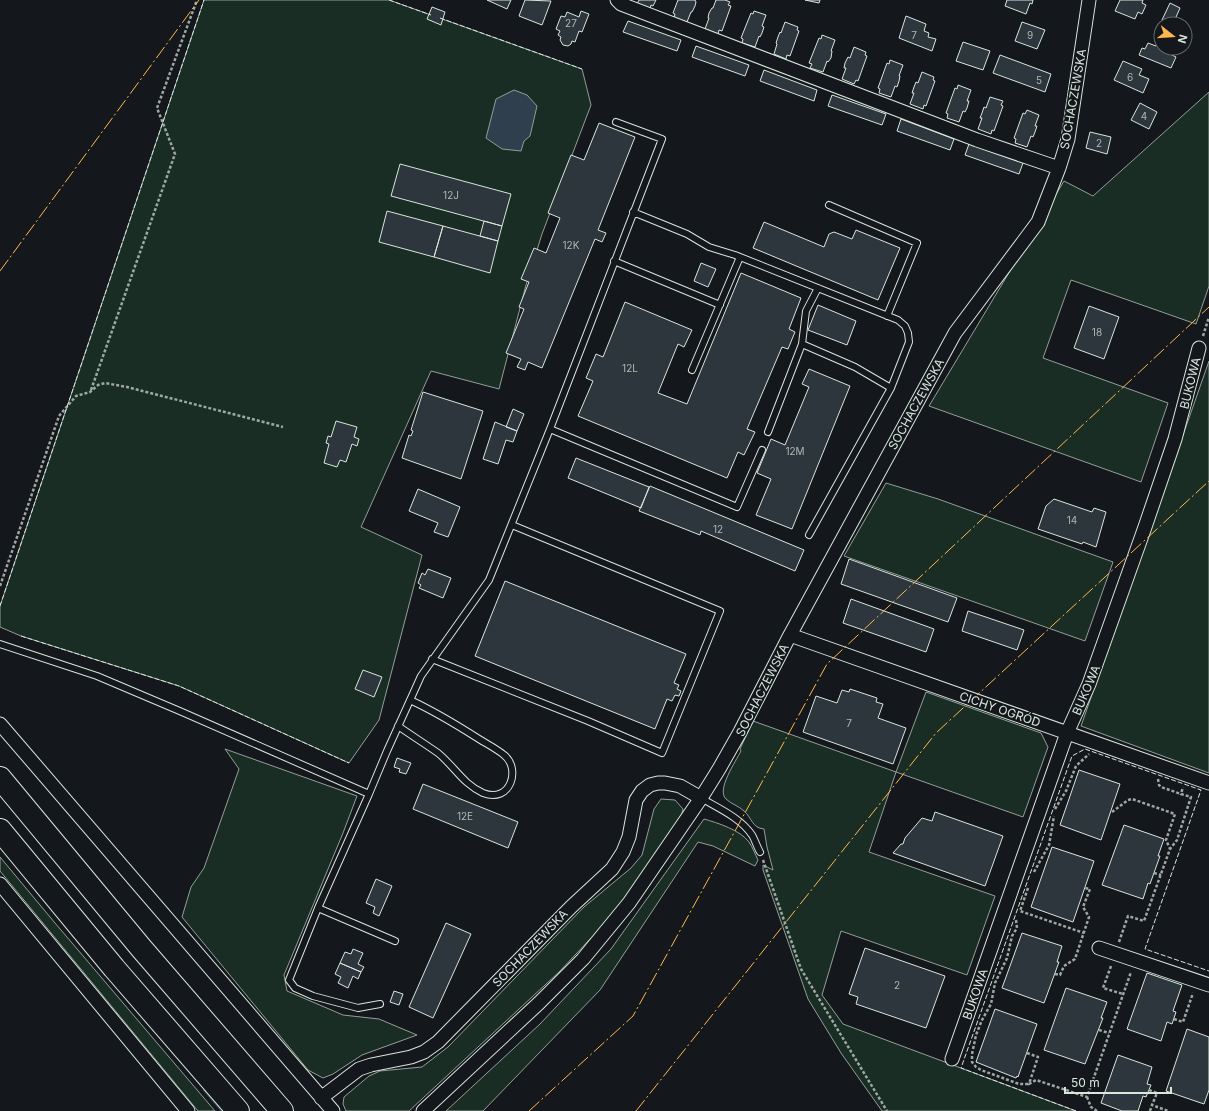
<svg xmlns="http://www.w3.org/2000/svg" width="1209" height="1111" font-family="Inter,sans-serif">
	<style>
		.green { fill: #1a2d24; stroke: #939e99 }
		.water { fill: #2f3f4d; stroke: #939e99 }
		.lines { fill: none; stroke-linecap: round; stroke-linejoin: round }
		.stream { stroke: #2f3f4d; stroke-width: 4 }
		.building { fill: #2c363c; stroke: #d8e6dc }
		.lane-casing { stroke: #d8e6dc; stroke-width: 8 }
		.street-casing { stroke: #d8e6dc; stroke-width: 15 }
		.highway-casing { stroke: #d8e6dc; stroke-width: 24 }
		.path { stroke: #9da8a2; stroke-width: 2.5; stroke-dasharray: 3 2; stroke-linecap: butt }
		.lane { stroke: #14181c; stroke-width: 6 }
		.street { stroke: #14181c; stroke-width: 13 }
		.highway { stroke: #14181c; stroke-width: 22 }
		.fence { stroke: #d8e6dc; stroke-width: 1; stroke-dasharray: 5 2; stroke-linecap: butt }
		.power { stroke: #ffb74d; stroke-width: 1; stroke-dasharray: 14 3 2 3; stroke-linecap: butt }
		.labels { text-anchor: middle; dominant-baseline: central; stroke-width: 3; stroke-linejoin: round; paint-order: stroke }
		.number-label { font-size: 10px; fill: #adbab4 }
		.street-label { font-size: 12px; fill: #d8e6dc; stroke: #14181c }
	</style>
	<rect width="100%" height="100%" fill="#14181c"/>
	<path class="green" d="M 204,0 L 389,0 L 582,69 L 591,105 L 542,234 L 526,285 L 499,389 L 431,371 L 361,527 L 422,555 L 379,720 L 349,763 L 179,686 L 21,636 L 0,627 L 0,606 Z
		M 1209,92 L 1209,286 L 1196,324 L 1071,280 L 1043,358 L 1168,403 L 1141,482 L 929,406 L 1064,181 L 1093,196 Z
		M 1209,361 L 1209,773 L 1081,726 Z
		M 886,483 L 938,499 L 1113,562 L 1085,641 L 844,556 Z
		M 926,692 L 1041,733 L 1048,747 L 1023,817 L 896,772 L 869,852 L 995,896 L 967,975 L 841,931 L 822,995 L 843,1024 L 1076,1111 L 882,1111 L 841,1053 L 808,999 L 763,870 L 763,865 L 773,870 L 767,847 L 764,829 C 752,828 752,818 744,811 C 739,806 731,804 726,799 C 716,790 736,761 741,751 L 740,749 L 753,721 L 896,772 Z
		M 225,749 L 357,796 L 343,833 L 284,975 L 287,991 L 343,1015 L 379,1019 L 417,1035 L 362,1055 L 333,1074 L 323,1078 L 308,1070 L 182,917 L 191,887 L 204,868 L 239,769 Z
		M 661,799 L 675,800 L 683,809 L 680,821 L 674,832 L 607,921 L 559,972 L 409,1111 L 346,1111 L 343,1104 L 344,1097 L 369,1076 L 380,1071 L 422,1067 L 448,1047 L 584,907 L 631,868 L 642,855 L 654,809 Z
		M 704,819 C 718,823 740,830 749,842 C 753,848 755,854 758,860 L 755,866 L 713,846 L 698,842 L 600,990 L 483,1111 L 446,1111 L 540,1024 L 611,949 Z
		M 0,857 L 55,923 L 215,1111 L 198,1111 L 0,871 Z"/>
	<path class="water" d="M 514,90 L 527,95 L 537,106 L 530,136 L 524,141 L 521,151 L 502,149 L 486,138 L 496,99 Z"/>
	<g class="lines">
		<path class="stream" d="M 205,1090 L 223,1111"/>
	</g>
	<path class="building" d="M 487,0 L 511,0 L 507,9 Z
		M 525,0 L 551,1 L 542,25 L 519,16 Z
		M 639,0 L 656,0 L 653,6 L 651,5 L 650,9 L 637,4 Z
		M 678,0 L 695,0 L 696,2 L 695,6 L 692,12 L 691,12 L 687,22 L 674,18 L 675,14 L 673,13 Z
		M 716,0 L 725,0 L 730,2 L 728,5 L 731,6 L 722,31 L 719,30 L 718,34 L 705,29 L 709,18 L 708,18 L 709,13 L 712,8 L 713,8 Z
		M 805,0 L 820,0 L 819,3 Z
		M 1007,0 L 1033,0 L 1032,4 L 1030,3 L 1026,14 L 1005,6 Z
		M 1120,0 L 1143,0 L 1142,3 L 1146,5 L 1142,14 L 1138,12 L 1135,19 L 1115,11 Z
		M 1170,3 L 1180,8 L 1173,24 L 1162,20 Z
		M 432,7 L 445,12 L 441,25 L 427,19 Z
		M 581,11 L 589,14 L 582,32 L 579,31 L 575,42 L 572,41 L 571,44 L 568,46 L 563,45 L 560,40 L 561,37 L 558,35 L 560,31 L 556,29 L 561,16 L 565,17 L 567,12 L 579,17 Z
		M 754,11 L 766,15 L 762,26 L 764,27 L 762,33 L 760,37 L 759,36 L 755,47 L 742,43 L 743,39 L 741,38 L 751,13 L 753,14 Z
		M 906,16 L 926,24 L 924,31 L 929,33 L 928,37 L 936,39 L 932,51 L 899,38 Z
		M 628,21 L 681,40 L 677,51 L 623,32 Z
		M 785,22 L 798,27 L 797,30 L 799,31 L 790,56 L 787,55 L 786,59 L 774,54 L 777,44 L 776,43 L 778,37 L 780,32 L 781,33 Z
		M 1022,22 L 1045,30 L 1037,49 L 1015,41 Z
		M 822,35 L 835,40 L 831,51 L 832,51 L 831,58 L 828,62 L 827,61 L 823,72 L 810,68 L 812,64 L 809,63 L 819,38 L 821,39 Z
		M 1158,39 L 1161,40 L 1161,48 L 1175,48 L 1172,55 L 1176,57 L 1171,68 L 1139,55 L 1142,48 L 1145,49 L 1148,43 L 1156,46 Z
		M 963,42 L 990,51 L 983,70 L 956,61 Z
		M 696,46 L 749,65 L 745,76 L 692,57 Z
		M 854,47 L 866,52 L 865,55 L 867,56 L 858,81 L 856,80 L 854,84 L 842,79 L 846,68 L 844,68 L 845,63 L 848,57 L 850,58 Z
		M 1000,55 L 1051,74 L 1045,92 L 993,73 Z
		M 890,60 L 903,65 L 899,76 L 900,76 L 899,81 L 897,87 L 895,86 L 891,97 L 879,93 L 880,89 L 878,88 L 887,63 L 889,64 Z
		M 1123,61 L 1142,69 L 1139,75 L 1149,79 L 1143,93 L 1114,80 Z
		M 764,70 L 817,90 L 814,101 L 760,81 Z
		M 922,72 L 934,77 L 933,80 L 935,81 L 926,106 L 924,105 L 923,109 L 910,104 L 914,93 L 912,93 L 914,87 L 916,82 L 918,83 Z
		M 958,85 L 971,90 L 967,101 L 969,101 L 967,108 L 965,112 L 963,111 L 959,122 L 947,118 L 948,114 L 946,113 L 955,88 L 957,89 Z
		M 832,95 L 886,114 L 882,125 L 828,106 Z
		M 990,97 L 1003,101 L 1001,105 L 1003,106 L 994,131 L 992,130 L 991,134 L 978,129 L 982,118 L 980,118 L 982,113 L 984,107 L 986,108 Z
		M 1140,103 L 1157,112 L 1149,129 L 1131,120 Z
		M 1027,110 L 1039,115 L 1035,126 L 1037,126 L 1035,132 L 1033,137 L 1031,136 L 1027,147 L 1015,143 L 1016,139 L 1014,138 L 1023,113 L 1025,114 Z
		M 901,119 L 954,139 L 950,150 L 897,131 Z
		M 599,123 L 635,137 L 598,230 L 606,233 L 602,242 L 595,239 L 542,368 L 528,362 L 525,370 L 517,367 L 521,359 L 506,353 L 524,309 L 519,307 L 529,282 L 521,279 L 534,248 L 546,253 L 560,218 L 548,213 L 571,155 L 584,160 Z
		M 1090,132 L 1111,137 L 1107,154 L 1086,148 Z
		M 969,144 L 1023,163 L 1019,174 L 965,155 Z
		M 400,164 L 511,194 L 502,226 L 391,196 Z
		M 387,211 L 443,226 L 434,257 L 379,242 Z
		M 484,221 L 502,226 L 498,241 L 480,236 Z
		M 764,222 L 824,247 L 829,234 L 834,232 L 852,239 L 856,230 L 900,248 L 878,300 L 753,248 Z
		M 443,226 L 498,241 L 490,273 L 434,257 Z
		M 701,263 L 716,269 L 708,287 L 694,281 Z
		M 741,273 L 801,298 L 789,329 L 795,332 L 788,349 L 782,347 L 747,429 L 755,432 L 744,455 L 738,452 L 727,478 L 578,416 L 593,381 L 586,378 L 596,354 L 603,357 L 625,302 L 692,330 L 684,347 L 678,344 L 658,393 L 687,404 Z
		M 818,305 L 856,321 L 847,345 L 808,330 Z
		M 1089,306 L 1119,317 L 1104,359 L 1074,348 Z
		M 809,369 L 850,386 L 792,529 L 756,515 L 771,479 L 757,473 L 771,439 L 785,445 L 809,387 L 802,384 Z
		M 423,392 L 483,411 L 461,479 L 402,458 L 409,435 L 411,436 L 413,431 L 411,430 Z
		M 513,409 L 524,414 L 517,431 L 506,427 Z
		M 336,421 L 357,427 L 354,437 L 359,439 L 357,446 L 352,444 L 346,462 L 340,460 L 337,467 L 324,463 L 329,444 L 326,443 L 328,436 L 331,437 Z
		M 495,422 L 517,431 L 513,442 L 506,440 L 498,464 L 483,459 Z
		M 576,458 L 649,487 L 641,508 L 568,478 Z
		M 650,486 L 804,550 L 795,571 L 701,531 L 700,535 L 639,511 Z
		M 418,489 L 460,507 L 448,537 L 434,532 L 438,523 L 409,511 Z
		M 1054,499 L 1092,512 L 1094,508 L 1106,512 L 1096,547 L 1083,542 L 1082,544 L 1038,529 L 1046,506 Z
		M 849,559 L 957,598 L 948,622 L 841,584 Z
		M 428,569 L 451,578 L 443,598 L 419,588 L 421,585 L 418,583 L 422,573 L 425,575 Z
		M 505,581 L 686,654 L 674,683 L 679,685 L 677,689 L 681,691 L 679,696 L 675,695 L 672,701 L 667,699 L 655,729 L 475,656 Z
		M 851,599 L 934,629 L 926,652 L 843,623 Z
		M 968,611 L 1024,630 L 1017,650 L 962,631 Z
		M 363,670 L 382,677 L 374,697 L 355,689 Z
		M 850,689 L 877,698 L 876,702 L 883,704 L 878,718 L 906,728 L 893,764 L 803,732 L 816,696 L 837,703 L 842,690 L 849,692 Z
		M 397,758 L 411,763 L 406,774 L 399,772 L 400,769 L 394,767 Z
		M 1079,770 L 1120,784 L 1101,840 L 1060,825 Z
		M 423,784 L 518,822 L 508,848 L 413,809 Z
		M 935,812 L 1003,836 L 985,886 L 893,853 L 901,844 L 903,844 L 905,838 L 922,818 L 932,821 Z
		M 1124,825 L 1164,839 L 1158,856 L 1160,856 L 1150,884 L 1148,883 L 1143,899 L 1102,885 Z
		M 1052,847 L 1094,861 L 1073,922 L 1031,907 Z
		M 376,879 L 392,886 L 379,916 L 373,913 L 375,907 L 366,903 Z
		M 446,923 L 471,934 L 433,1018 L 409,1007 Z
		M 1022,933 L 1062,946 L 1057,962 L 1059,962 L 1044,1003 L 1002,988 Z
		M 865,948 L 945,976 L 926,1028 L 856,1004 L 858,997 L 849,994 Z
		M 353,949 L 363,953 L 358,964 L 364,967 L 361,972 L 340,963 L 345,952 L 351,954 Z
		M 340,963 L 361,972 L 358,979 L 353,976 L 348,988 L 338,983 L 341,977 L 335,974 Z
		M 1147,973 L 1182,985 L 1173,1011 L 1176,1012 L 1172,1024 L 1167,1022 L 1161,1041 L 1127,1029 Z
		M 1066,988 L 1107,1002 L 1101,1018 L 1103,1018 L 1085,1064 L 1044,1050 Z
		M 394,991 L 403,994 L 399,1005 L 390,1002 Z
		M 995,1009 L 1037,1024 L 1018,1077 L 1017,1076 L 1016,1078 L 976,1062 Z
		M 1187,1029 L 1209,1037 L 1209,1090 L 1204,1104 L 1166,1091 Z
		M 1118,1055 L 1152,1067 L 1147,1084 L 1151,1085 L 1146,1097 L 1143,1096 L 1138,1111 L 1122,1111 L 1101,1103 Z"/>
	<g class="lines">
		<defs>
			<path id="lane" d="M 829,205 L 917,243 L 887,316
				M 633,212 L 687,234 L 709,247 L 735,255 L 898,320 L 905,326 L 908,333 L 909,342 L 891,388 L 809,535
				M 614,261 L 720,305
				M 802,344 L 806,311 L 818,288
				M 692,370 L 740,257
				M 550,429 L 737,507 L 762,450
				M 768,432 L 802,344 L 855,367 L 891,388
				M 0,644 L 97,676 L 182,712 L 369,794 L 387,751 L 421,676 L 489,580 L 550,429 L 662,139 L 616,122
				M 432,659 L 588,721 L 662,753 L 720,611 L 512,525
				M 398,726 C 411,735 425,744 438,753 C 454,766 463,784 483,793 C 511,804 521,768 504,755 C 497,749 487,744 479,739 C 457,725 434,711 410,700
				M 369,794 L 318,908 L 289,980 L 295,988 L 313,996 L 358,1008 L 380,1004
				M 701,798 C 718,808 741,818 752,835 C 755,840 757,847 760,852
				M 318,908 L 395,941"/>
			<path id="street" d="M 617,0 L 621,4 L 977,140 L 1059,168
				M 790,635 L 1209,783
				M 0,724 L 333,1111
				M 0,884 L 188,1111
				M 1099,948 L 1209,985
				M 952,1059 L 1067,733 L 1089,684 L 1145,527 L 1175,439 L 1199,348
				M 321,1098 L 359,1069 L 371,1065 L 411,1057 L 424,1052 L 438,1042 L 571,907 L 612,869 L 623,852 L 629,837 L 636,800 L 642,791 L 650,785 L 658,783 L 665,783 L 680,786 L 701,798
				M 423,1111 L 539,1003 L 583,959 L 629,903 L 701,798 L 719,769 L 740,732 L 790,635 L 955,333 L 1038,222 L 1059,168 L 1068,139 L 1089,0"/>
			<path id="highway" d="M 0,778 L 142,949 L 282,1111
				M 0,830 L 114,968 L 238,1111"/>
		</defs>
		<use href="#lane" class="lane-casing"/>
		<use href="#street" class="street-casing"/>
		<use href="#highway" class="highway-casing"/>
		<path class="path" d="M 1203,336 L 1209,317
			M 91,390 L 175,154 L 157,108 L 197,0
			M 0,586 L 59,416 L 76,396 L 90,392 L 98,385 L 105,383 L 127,387 L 283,427
			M 1158,779 L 1159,785 L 1161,787 L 1181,794
			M 1055,809 L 1066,791 L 1076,766 L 1089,754
			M 1112,812 L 1128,800 L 1132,799 L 1175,814 L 1166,840 L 1170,849
			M 763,860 L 801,969 L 887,1111
			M 1034,872 L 1049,845 L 1054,816
			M 1154,873 L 1161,875
			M 1028,888 L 1020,911 L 1084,933
			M 1016,920 L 1017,928 L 1012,936 L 1007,958 L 995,983 L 991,1004 L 982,1020 L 976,1035 L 972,1054 L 972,1062 L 976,1067 L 981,1070 L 1019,1084 L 1029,1084
			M 1119,942 L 1128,916 L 1144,921 L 1170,849 L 1177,840 L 1191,797 L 1181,794 L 1183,787
			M 1111,966 L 1103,988 L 1123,994
			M 1055,974 L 1060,975 L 1064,966 L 1075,959 L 1089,917 L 1083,907 L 1090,889 L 1085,888
			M 1174,1019 L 1183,1022 L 1193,993
			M 1099,1030 L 1109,1033
			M 1027,1053 L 1038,1057 L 1029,1084 L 1036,1080 L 1087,1097 L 1131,972
			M 1149,1090 L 1157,1093 L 1152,1105 L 1168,1111
			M 1087,1097 L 1091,1107 L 1097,1111
			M 1150,1111 L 1152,1105"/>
		<use href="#lane" class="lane"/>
		<use href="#street" class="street"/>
		<use href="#highway" class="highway"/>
		<path class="fence" d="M 389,0 L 431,15
			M 440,18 L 582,69
			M 0,606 L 204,0
			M 21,636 L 179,686 L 349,763
			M 1076,1111 L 961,1068 L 1072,756 L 1085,749 L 1201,790 L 1145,949 L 1209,971"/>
		<path class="power" d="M 0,271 L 199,0
			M 529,1111 L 633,1016 L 827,664 L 1209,307
			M 636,1111 L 936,733 L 1209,481"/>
	</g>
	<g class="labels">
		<g class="number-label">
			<text x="571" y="23">27</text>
			<text x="914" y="35">7</text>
			<text x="1030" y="35">9</text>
			<text x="1130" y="77">6</text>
			<text x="1039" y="80">5</text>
			<text x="1144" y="116">4</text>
			<text x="1099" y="143">2</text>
			<text x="451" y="195">12J</text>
			<text x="571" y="245">12K</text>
			<text x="1097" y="332">18</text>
			<text x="630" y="368">12L</text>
			<text x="795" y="451">12M</text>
			<text x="1072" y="520">14</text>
			<text x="718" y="529">12</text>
			<text x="849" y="723">7</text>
			<text x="465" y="816">12E</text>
			<text x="897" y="985">2</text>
		</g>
		<g class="street-label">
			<text transform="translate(1073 99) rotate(-80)">SOCHACZEWSKA</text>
			<text transform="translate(1190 383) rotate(-76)">BUKOWA</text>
			<text transform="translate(916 404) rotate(-61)">SOCHACZEWSKA</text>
			<text transform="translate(762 690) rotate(-63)">SOCHACZEWSKA</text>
			<text transform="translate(1086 690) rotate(-67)">BUKOWA</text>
			<text transform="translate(1000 709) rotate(19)">CICHY OGRÓD</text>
			<text transform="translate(530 948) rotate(-46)">SOCHACZEWSKA</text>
			<text transform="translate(975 994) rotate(-71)">BUKOWA</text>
		</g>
	</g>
	<g transform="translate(1173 36) rotate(107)"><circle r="19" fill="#14181c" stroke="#626a69"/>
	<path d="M0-3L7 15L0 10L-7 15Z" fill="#ffb74d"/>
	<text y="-6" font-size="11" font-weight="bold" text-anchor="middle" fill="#d8e6dc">N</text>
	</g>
	<path d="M1065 1087v6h106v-6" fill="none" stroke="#d8e6dc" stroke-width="2"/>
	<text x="1071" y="1087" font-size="12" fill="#d8e6dc" stroke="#14181c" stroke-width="3" paint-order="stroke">50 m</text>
</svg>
